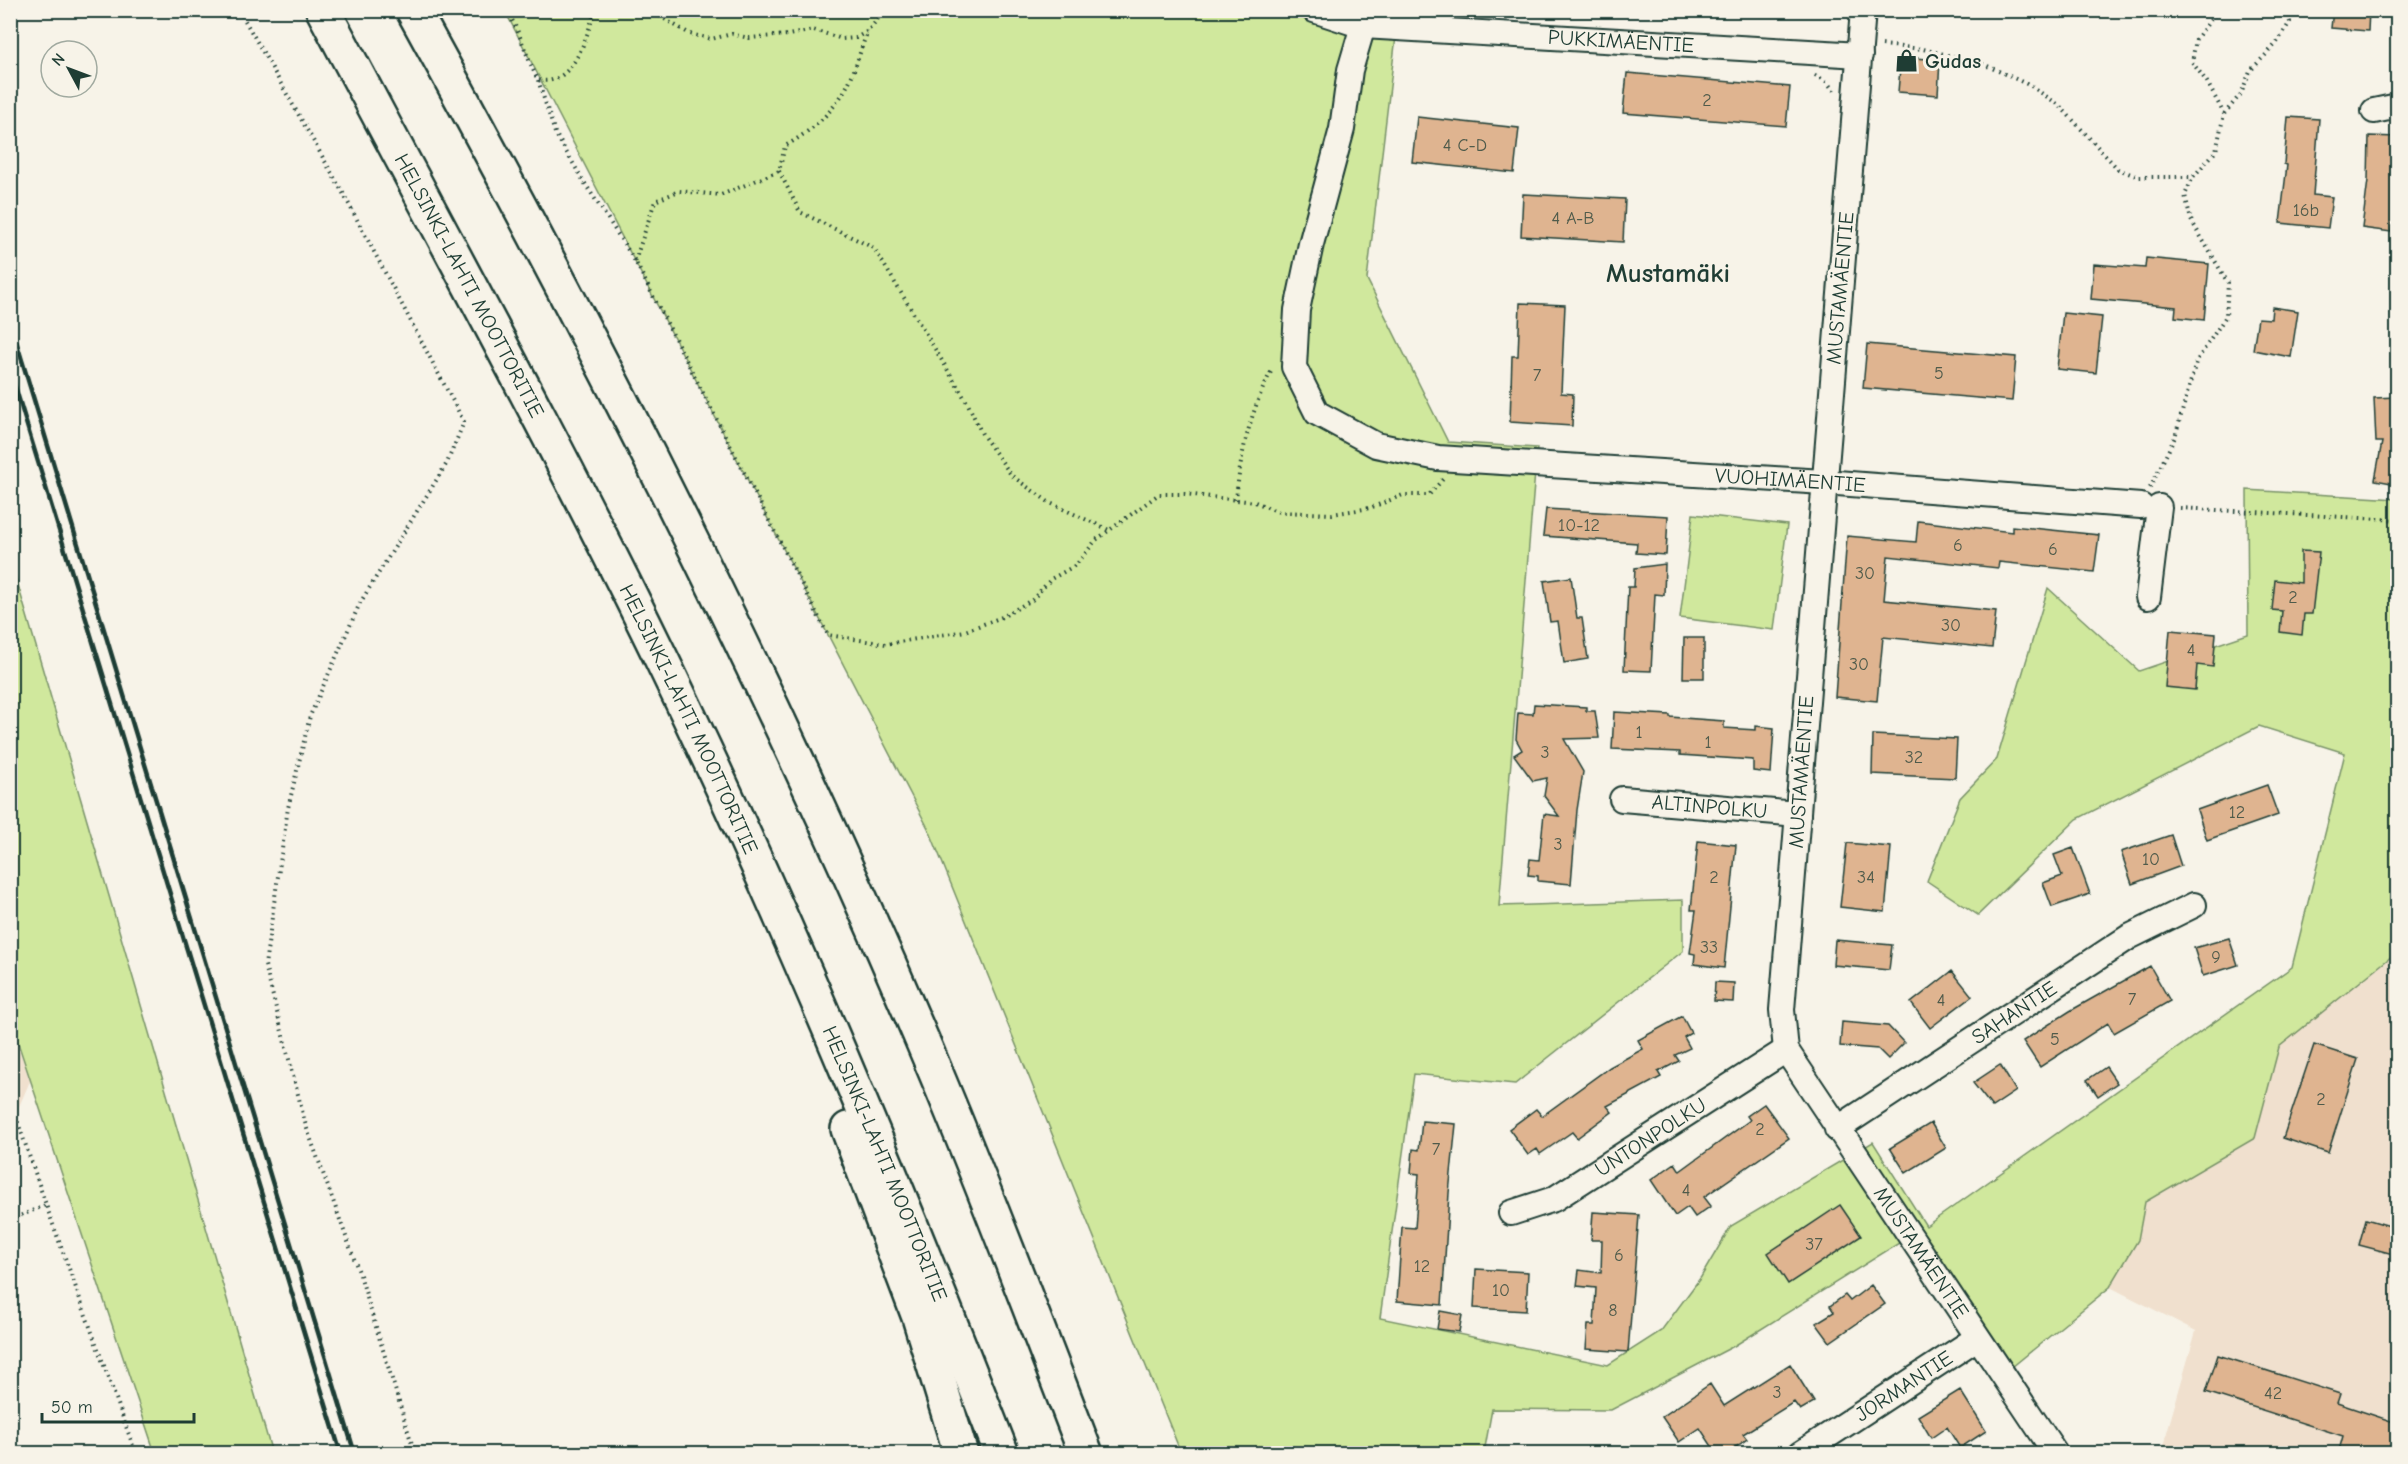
<svg xmlns="http://www.w3.org/2000/svg" width="2408" height="1464" font-family="'Comic Neue',sans-serif">
	<style>
		.built { fill: #f0e0ce }
		.green { fill: #d0e89d; stroke: #789268; stroke-width: 1.5 }
		.building { fill: #dfb490; stroke: #1f3d34; stroke-width: 1.5 }
		.lines { fill: none; stroke-linecap: round; stroke-linejoin: round }
		.minor-casing { stroke: #1f3d34; stroke-width: 28 }
		.highway-casing { stroke: #1f3d34; stroke-width: 38 }
		.path { stroke: #1f3d34; stroke-width: 4; stroke-dasharray: 1.5 4.5; stroke-linecap: butt }
		.minor { stroke: #f7f3e8; stroke-width: 24 }
		.highway { stroke: #f7f3e8; stroke-width: 33 }
		.rail { stroke: #1f3d34; stroke-width: 4.5 }
		.labels { text-anchor: middle; dominant-baseline: central; stroke-width: 6; stroke-linejoin: round; paint-order: stroke }
		.number-label { font-size: 18px; fill: #4f5b4b }
		.street-label { font-size: 21px; fill: #1f3d34; stroke: #f7f3e8 }
		.poi-label { font-size: 21px; font-weight: bold; fill: #1f3d34; stroke: #f7f3e8; text-anchor: start }
		.district-label { font-size: 27px; font-weight: bold; fill: #1f3d34; stroke: #f7f3e8 }
	</style>
	<rect width="100%" height="100%" fill="#f7f3e8"/>
	<filter id="ink" filterUnits="userSpaceOnUse"><feTurbulence type="fractalNoise" baseFrequency=".0167" numOctaves="2"/><feDisplacementMap in="SourceGraphic" scale="12" xChannelSelector="R" yChannelSelector="G"/><feConvolveMatrix kernelMatrix="1 2 1 2 8 2 1 2 1" color-interpolation-filters="sRGB"/></filter>
	<g filter="url(#ink)">
		<path class="built" d="M 2397,952 L 2397,1453 L 2161,1453 L 2196,1331 L 2110,1287 L 2138,1240 L 2145,1203 L 2254,1138 L 2279,1047 Z
			M 10,1022 L 30,1081 L 11,1125 L 10,1125 Z"/>
		<path class="green" d="M 505,11 L 1399,11 L 1367,279 L 1448,442 L 1537,448 L 1499,906 L 1683,900 L 1683,951 L 1515,1084 L 1414,1074 L 1380,1318 L 1608,1365 L 1661,1331 L 1701,1277 L 1731,1226 L 1873,1142 L 1926,1226 L 2292,967 L 2345,753 L 2259,726 L 2077,819 L 1978,915 L 1927,881 L 1960,798 L 1997,759 L 2048,588 L 2139,671 L 2248,634 L 2247,490 L 2397,499 L 2397,952 L 2279,1047 L 2255,1138 L 2145,1202 L 2138,1240 L 2110,1287 L 2012,1367 L 1915,1233 L 1734,1346 L 1611,1410 L 1492,1409 L 1484,1453 L 1181,1453 L 930,832 Z
			M 1693,514 L 1787,525 L 1774,630 L 1680,618 Z
			M 11,561 L 272,1453 L 155,1453 L 11,1022 Z"/>
		<path class="building" d="M 2333,10 L 2369,10 L 2368,31 L 2331,28 Z
			M 1901,57 L 1940,60 L 1938,95 L 1898,92 Z
			M 1627,73 L 1790,87 L 1786,126 L 1623,113 Z
			M 1417,117 L 1519,128 L 1514,173 L 1412,162 Z
			M 2288,117 L 2319,119 L 2313,195 L 2332,197 L 2328,228 L 2280,223 L 2287,165 L 2284,164 Z
			M 2369,136 L 2397,137 L 2397,187 L 2391,232 L 2362,228 L 2368,180 Z
			M 1523,194 L 1625,199 L 1623,242 L 1521,236 Z
			M 2146,258 L 2209,264 L 2204,320 L 2175,317 L 2176,307 L 2091,299 L 2094,264 L 2145,268 Z
			M 1520,303 L 1565,305 L 1561,393 L 1573,394 L 1572,426 L 1510,422 L 1512,356 L 1518,356 Z
			M 2272,307 L 2298,311 L 2291,357 L 2253,350 L 2258,318 L 2271,319 Z
			M 2063,313 L 2102,317 L 2096,373 L 2057,369 Z
			M 1867,344 L 2016,357 L 2012,401 L 1863,388 Z
			M 2397,397 L 2397,484 L 2375,480 L 2382,442 L 2376,442 L 2374,398 Z
			M 1546,509 L 1668,516 L 1666,555 L 1636,553 L 1637,543 L 1543,536 Z
			M 1918,521 L 2012,532 L 2012,526 L 2099,535 L 2094,572 L 1999,562 L 1998,568 L 1888,556 L 1884,600 L 1996,611 L 1992,648 L 1883,637 L 1877,701 L 1835,697 L 1847,536 L 1916,542 Z
			M 2301,551 L 2319,552 L 2312,614 L 2304,614 L 2302,635 L 2280,632 L 2282,611 L 2272,610 L 2275,580 L 2301,583 Z
			M 1665,564 L 1664,595 L 1655,594 L 1651,671 L 1624,670 L 1628,587 L 1634,587 L 1635,568 Z
			M 1571,577 L 1577,618 L 1582,618 L 1588,659 L 1564,663 L 1558,621 L 1550,622 L 1544,581 Z
			M 2170,630 L 2216,634 L 2213,667 L 2197,665 L 2195,690 L 2165,687 Z
			M 1684,638 L 1704,638 L 1704,678 L 1683,678 Z
			M 1534,704 L 1586,707 L 1586,711 L 1595,711 L 1599,738 L 1564,739 L 1583,772 L 1577,810 L 1571,884 L 1538,881 L 1538,876 L 1528,875 L 1530,859 L 1539,860 L 1544,814 L 1559,816 L 1544,796 L 1547,778 L 1533,781 L 1514,755 L 1522,750 L 1516,739 L 1518,713 L 1533,714 Z
			M 1614,712 L 1670,715 L 1670,717 L 1724,721 L 1724,728 L 1756,730 L 1756,726 L 1774,728 L 1771,773 L 1753,771 L 1753,760 L 1680,755 L 1680,752 L 1612,749 Z
			M 1873,735 L 1957,739 L 1955,778 L 1872,774 Z
			M 2267,785 L 2278,815 L 2207,840 L 2197,810 Z
			M 2171,835 L 2181,866 L 2132,884 L 2121,852 Z
			M 1698,841 L 1736,845 L 1724,968 L 1694,964 L 1695,954 L 1690,953 L 1696,910 L 1691,910 Z
			M 1847,843 L 1891,847 L 1885,912 L 1840,907 Z
			M 2073,848 L 2090,894 L 2052,907 L 2043,883 L 2062,876 L 2054,855 Z
			M 2229,938 L 2238,965 L 2203,976 L 2194,948 Z
			M 1835,940 L 1892,945 L 1889,970 L 1833,965 Z
			M 2150,966 L 2170,1001 L 2114,1033 L 2108,1023 L 2040,1067 L 2023,1041 L 2070,1011 Z
			M 1952,971 L 1972,996 L 1930,1028 L 1911,1003 Z
			M 1715,982 L 1734,983 L 1733,1002 L 1714,1001 Z
			M 1682,1016 L 1691,1033 L 1684,1037 L 1690,1048 L 1675,1055 L 1679,1061 L 1658,1072 L 1661,1077 L 1607,1106 L 1612,1112 L 1577,1138 L 1572,1132 L 1540,1154 L 1537,1149 L 1528,1155 L 1509,1129 L 1536,1109 L 1542,1116 L 1610,1067 L 1643,1049 L 1638,1040 Z
			M 1842,1022 L 1888,1026 L 1904,1043 L 1888,1059 L 1878,1049 L 1840,1046 Z
			M 2314,1045 L 2358,1059 L 2328,1153 L 2283,1138 Z
			M 2000,1065 L 2016,1091 L 1992,1107 L 1973,1083 Z
			M 2106,1067 L 2117,1083 L 2098,1096 L 2087,1080 Z
			M 1764,1104 L 1789,1138 L 1704,1197 L 1711,1206 L 1695,1217 L 1688,1207 L 1675,1216 L 1651,1180 L 1675,1163 L 1680,1171 L 1750,1120 L 1747,1116 Z
			M 1422,1121 L 1456,1124 L 1449,1193 L 1442,1305 L 1397,1301 L 1402,1227 L 1415,1228 L 1419,1174 L 1411,1173 L 1413,1149 L 1419,1150 Z
			M 1931,1123 L 1946,1148 L 1906,1173 L 1890,1148 Z
			M 1840,1205 L 1861,1236 L 1788,1284 L 1768,1253 Z
			M 1593,1212 L 1639,1215 L 1628,1352 L 1586,1349 L 1588,1325 L 1594,1325 L 1596,1288 L 1577,1286 L 1579,1270 L 1601,1273 L 1602,1240 L 1591,1240 Z
			M 2366,1219 L 2397,1228 L 2397,1255 L 2359,1245 Z
			M 1476,1269 L 1528,1272 L 1526,1311 L 1474,1308 Z
			M 1871,1285 L 1885,1304 L 1830,1342 L 1816,1323 L 1834,1312 L 1830,1306 L 1845,1295 L 1850,1301 Z
			M 1440,1311 L 1462,1315 L 1459,1332 L 1437,1329 Z
			M 2218,1355 L 2340,1394 L 2337,1403 L 2397,1423 L 2397,1454 L 2338,1454 L 2343,1436 L 2206,1392 Z
			M 1790,1364 L 1814,1402 L 1800,1410 L 1794,1402 L 1743,1434 L 1747,1439 L 1726,1454 L 1717,1454 L 1700,1428 L 1679,1442 L 1662,1417 L 1710,1384 L 1724,1406 Z
			M 1960,1390 L 1986,1431 L 1960,1448 L 1947,1427 L 1931,1438 L 1918,1416 Z"/>
		<g class="lines">
			<defs>
				<g id="minor">
					<path id="s1" d="M 1314,10 L 1363,26 L 1860,55"/>
					<path id="s2" d="M 1863,10 L 1782,1010 L 1786,1050 L 2056,1454"/>
					<path id="s3" d="M 1363,26 L 1350,70 L 1342,129 L 1311,244 L 1297,310 L 1294,367 L 1317,413 L 1376,445 L 1438,458 L 1824,482 L 2141,506"/>
					<path d="M 2374,111 L 2398,106"/>
					<path d="M 2148,597 L 2159,507"/>
					<path id="s4" d="M 1622,799 L 1798,814"/>
					<path id="s5" d="M 1837,1129 L 2129,937 L 2194,905"/>
					<path id="s6" d="M 1511,1213 L 1554,1199 L 1786,1050"/>
					<path id="s7" d="M 1800,1454 L 1977,1338"/>
				</g>
				<g id="highway">
					<path id="s8" d="M 323,10 C 437,226 554,438 661,658 C 787,917 897,1185 1002,1454"/>
					<path d="M 413,10 C 603,354 781,705 933,1066 C 987,1194 1036,1324 1086,1454"/>
					<path d="M 848,1129 L 919,1317 L 961,1454"/>
				</g>
			</defs>
			<use href="#minor" class="minor-casing"/>
			<use href="#highway" class="highway-casing"/>
			<path class="path" d="M 239,10 L 343,193 L 464,422 L 447,463 L 360,603 L 310,716 L 288,808 L 265,965 L 306,1126 L 360,1275 L 415,1454
				M 506,10 C 521,32 526,57 538,80 C 573,88 587,36 595,10
				M 649,10 L 690,34 L 711,39 L 732,34 L 749,38 L 788,35 L 814,30 L 842,39 L 856,38 L 868,31 L 885,10
				M 2218,10 L 2196,39 L 2192,62 L 2207,82 L 2224,114
				M 1882,45 L 1923,49 L 1981,63 L 2031,86 L 2059,105 L 2118,169 L 2138,177 L 2193,177
				M 1815,75 L 1827,82 L 1834,91
				M 538,80 L 555,133 L 586,185 L 635,261 L 828,635 L 886,644 L 965,631 L 1002,617 L 1032,600 L 1051,579 L 1076,565 L 1096,540 L 1159,494 L 1185,494 L 1255,502 L 1279,512 L 1332,514 L 1370,508 L 1403,495 L 1429,495 L 1443,479
				M 779,171 L 800,212 L 874,248 L 967,402 L 982,434 L 1012,476 L 1050,503 L 1109,530
				M 635,261 L 655,201 L 679,191 L 721,195 L 779,171 L 785,146 C 812,131 837,109 850,80 C 857,65 861,47 868,31
				M 2150,488 L 2175,437 L 2196,362 L 2226,316 L 2228,283 L 2191,220 L 2185,195 L 2193,177 L 2216,151 L 2224,114 L 2241,94 L 2250,71 L 2276,44 L 2290,22 L 2286,10
				M 1236,500 C 1240,455 1251,408 1273,368
				M 2180,508 L 2398,520
				M 10,1099 L 46,1205 L 136,1454
				M 10,1220 L 46,1205"/>
			<use href="#minor" class="minor"/>
			<use href="#highway" class="highway"/>
			<path class="rail" d="M 10,321 L 355,1454
				M 10,370 L 341,1454"/>
		</g>
	</g>
	<defs>
		<symbol id="shop-bare" viewBox="-9 -9 18 18"><path d="M-5-2.5h2.3a2.7 3.5 0 0 1 5.4 0H5L5.5 6h-11ZM-1.5-2.5h3a1.5 2.3 0 0 0-3 0Z" fill="#1f3d34" stroke="#f7f3e8" stroke-width="2.5" paint-order="stroke"/></symbol>
	</defs>
	<g fill-rule="evenodd">
		<use href="#shop-bare" x="1890" y="44" width="33" height="33"/>
	</g>
	<g class="labels">
		<g class="number-label">
			<text x="1707" y="100">2</text>
			<text x="1465" y="145">4 C-D</text>
			<text x="2306" y="210">16b</text>
			<text x="1573" y="218">4 A-B</text>
			<text x="1939" y="373">5</text>
			<text x="1537" y="375">7</text>
			<text x="1579" y="525">10-12</text>
			<text x="1958" y="545">6</text>
			<text x="2053" y="549">6</text>
			<text x="1865" y="573">30</text>
			<text x="2293" y="597">2</text>
			<text x="1951" y="625">30</text>
			<text x="2191" y="650">4</text>
			<text x="1859" y="664">30</text>
			<text x="1639" y="732">1</text>
			<text x="1708" y="742">1</text>
			<text x="1545" y="752">3</text>
			<text x="1914" y="757">32</text>
			<text x="2237" y="812">12</text>
			<text x="1558" y="844">3</text>
			<text x="2151" y="859">10</text>
			<text x="1714" y="877">2</text>
			<text x="1866" y="877">34</text>
			<text x="1709" y="947">33</text>
			<text x="2216" y="957">9</text>
			<text x="2132" y="999">7</text>
			<text x="1941" y="1000">4</text>
			<text x="2055" y="1039">5</text>
			<text x="2321" y="1099">2</text>
			<text x="1760" y="1129">2</text>
			<text x="1436" y="1149">7</text>
			<text x="1686" y="1190">4</text>
			<text x="1814" y="1244">37</text>
			<text x="1619" y="1255">6</text>
			<text x="1422" y="1266">12</text>
			<text x="1501" y="1290">10</text>
			<text x="1613" y="1310">8</text>
			<text x="1777" y="1392">3</text>
			<text x="2273" y="1393">42</text>
		</g>
		<g class="street-label">
			<text stroke="none"><textPath href="#s1" startOffset="310">PUKKIMÄENTIE</textPath></text>
			<text stroke="none"><textPath href="#s8" startOffset="312">HELSINKI-LAHTI MOOTTORITIE</textPath></text>
			<text transform="translate(1840 288) rotate(-85)">MUSTAMÄENTIE</text>
			<text stroke="none"><textPath href="#s3" startOffset="884">VUOHIMÄENTIE</textPath></text>
			<text stroke="none"><textPath href="#s8" startOffset="798">HELSINKI-LAHTI MOOTTORITIE</textPath></text>
			<text transform="translate(1801 772) rotate(-86)">MUSTAMÄENTIE</text>
			<text stroke="none"><textPath href="#s4" startOffset="88">ALTINPOLKU</textPath></text>
			<text stroke="none"><textPath href="#s5" startOffset="212">SAHANTIE</textPath></text>
			<text stroke="none"><textPath href="#s6" startOffset="160">UNTONPOLKU</textPath></text>
			<text stroke="none"><textPath href="#s8" startOffset="1284">HELSINKI-LAHTI MOOTTORITIE</textPath></text>
			<text stroke="none"><textPath href="#s2" startOffset="1287">MUSTAMÄENTIE</textPath></text>
			<text stroke="none"><textPath href="#s7" startOffset="124">JORMANTIE</textPath></text>
		</g>
		<g class="poi-label">
			<text x="1925" y="61">Gudas</text>
		</g>
		<g class="district-label">
			<text x="1668" y="273">Mustamäki</text>
		</g>
	</g>
	<rect width="2408" height="1464" fill="none" stroke="#f7f3e8" stroke-width="36"/>
	<rect x="18" y="18" width="2372" height="1428" fill="none" stroke="#1f3d34" stroke-width="2" filter="url(#ink)"/>
	<g transform="translate(69 69) rotate(311)"><circle r="28" fill="#f7f3e8" stroke="#a1aaa0" stroke-width="1.5"/>
	<path d="M0-4.5L10 22L0 15L-10 22Z" fill="#1f3d34"/>
	<text y="-9" font-size="16" font-weight="bold" text-anchor="middle" fill="#1f3d34">N</text>
	</g>
	<path d="M42 1413v9h152v-9" fill="none" stroke="#1f3d34" stroke-width="3"/>
	<text x="51" y="1413" font-size="18" fill="#1f3d34" stroke="#f7f3e8" stroke-width="4.5" paint-order="stroke">50 m</text>
</svg>
